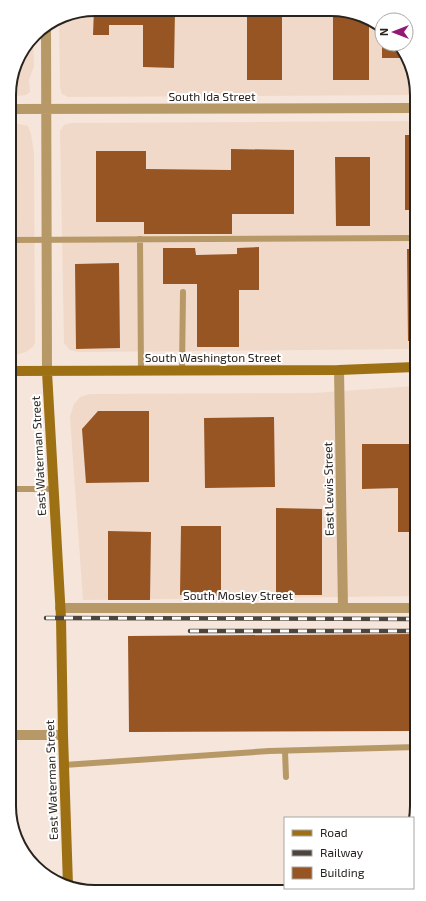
<svg xmlns="http://www.w3.org/2000/svg" width="426" height="901" font-family="'Exo 2',sans-serif">
	<style>
		.built { fill: #f1d9ca }
		.building { fill: #965522 }
		.lines { fill: none; stroke-linecap: round; stroke-linejoin: round }
		.lane { stroke: #b79867; stroke-width: 6 }
		.street { stroke: #b79867; stroke-width: 10 }
		.secondary { stroke: #9d7014; stroke-width: 10 }
		.rail-casing { stroke: #4c453e; stroke-width: 4.5 }
		.rail { stroke: #fff; stroke-width: 3; stroke-dasharray: 9; stroke-linecap: butt }
		.labels { text-anchor: middle; dominant-baseline: central; stroke-width: 4; stroke-linejoin: round; paint-order: stroke }
		.street-label { font-size: 12px; fill: #29231e; stroke: #fff }
		.rim { fill: none; stroke: #29231e; stroke-width: 2 }
	</style>
	<rect width="100%" height="100%" fill="#f6e5da"/>
	<path class="built" d="M 95,9 L 348,11 L 382,28 L 382,44 L 396,44 L 414,72 L 414,95 L 68,97 L 62,94 L 60,88 L 59,17 Z
		M 33,37 L 34,66 L 29,80 L 30,92 L 26,95 L 10,97 L 10,84 L 18,57 Z
		M 414,121 L 415,349 L 78,352 L 70,350 L 64,343 L 60,131 L 64,125 L 71,123 Z
		M 10,124 L 19,124 L 28,126 L 31,134 L 34,153 L 35,342 L 33,347 L 26,352 L 15,355 L 11,355 Z
		M 415,386 L 416,596 L 83,600 L 70,417 L 74,404 L 80,397 L 90,394 L 314,393 Z"/>
	<path class="building" d="M 94,9 L 175,10 L 174,68 L 143,67 L 143,25 L 109,25 L 109,35 L 93,35 Z
		M 247,10 L 282,10 L 282,80 L 247,80 Z
		M 333,11 L 348,11 L 369,21 L 369,80 L 333,80 Z
		M 382,44 L 396,44 L 405,58 L 382,58 Z
		M 405,135 L 414,135 L 415,210 L 405,210 Z
		M 231,149 L 294,150 L 294,214 L 232,214 L 232,234 L 144,234 L 144,222 L 96,222 L 96,151 L 146,151 L 146,169 L 231,170 Z
		M 335,157 L 370,157 L 370,226 L 336,226 Z
		M 259,247 L 259,290 L 239,290 L 239,347 L 197,347 L 197,284 L 163,284 L 163,248 L 195,248 L 196,255 L 237,254 L 237,248 Z
		M 407,249 L 415,249 L 415,341 L 408,341 Z
		M 119,263 L 120,348 L 76,349 L 75,264 Z
		M 98,411 L 149,411 L 149,482 L 86,483 L 82,429 Z
		M 274,417 L 275,487 L 205,488 L 204,418 Z
		M 362,444 L 415,444 L 416,532 L 398,532 L 398,488 L 362,489 Z
		M 276,508 L 322,509 L 322,595 L 276,595 Z
		M 181,526 L 221,526 L 221,596 L 180,595 Z
		M 108,531 L 151,532 L 150,600 L 108,600 Z
		M 416,634 L 416,731 L 129,732 L 128,636 Z"/>
	<g class="lines">
		<path class="lane" d="M 140,239 L 141,370
			M 10,240 L 415,238
			M 182,370 L 183,292
			M 11,489 L 53,489
			M 285,751 L 286,777
			M 64,765 L 269,751 L 417,747"/>
		<path class="street" d="M 46,25 L 47,372
			M 10,109 L 414,108
			M 339,370 L 343,608
			M 60,608 L 416,608
			M 12,735 L 63,735"/>
		<path class="secondary" d="M 11,371 L 339,370 L 415,367
			M 47,372 L 61,618 L 63,735 L 68,885"/>
		<defs>
			<path id="rail" d="M 46,618 L 416,619
				M 190,631 L 416,631"/>
		</defs>
		<use href="#rail" class="rail-casing"/>
		<use href="#rail" class="rail"/>
	</g>
	<g class="labels">
		<g class="street-label">
			<text x="212" y="96">South Ida Street</text>
			<text x="213" y="357">South Washington Street</text>
			<text transform="translate(38 456) rotate(-93)">East Waterman Street</text>
			<text transform="translate(328 489) rotate(-91)">East Lewis Street</text>
			<text x="238" y="595">South Mosley Street</text>
			<text transform="translate(51 780) rotate(-92)">East Waterman Street</text>
		</g>
	</g>
	<path d="M0 0H426V901H0ZM95 16H331A79 79 0 0 1 410 95V806A79 79 0 0 1 331 885H95A79 79 0 0 1 16 806V95A79 79 0 0 1 95 16Z" fill="#fff" fill-rule="evenodd"/>
	<path class="rim" d="M95 16H331A79 79 0 0 1 410 95V806A79 79 0 0 1 331 885H95A79 79 0 0 1 16 806V95A79 79 0 0 1 95 16Z"/>
	<rect x="284" y="817" width="130" height="72" fill="#ffffff" stroke="#a9a7a5"/>
	<rect x="292" y="830" width="20" height="6" fill="#9d7014" stroke="#a9a7a5"/>
	<text x="320" y="837" font-size="12" fill="#29231e">Road</text>
	<rect x="292" y="850" width="20" height="6" fill="#4c453e" stroke="#a9a7a5"/>
	<text x="320" y="857" font-size="12" fill="#29231e">Railway</text>
	<rect x="292" y="867" width="20" height="12" fill="#965522" stroke="#a9a7a5"/>
	<text x="320" y="877" font-size="12" fill="#29231e">Building</text>
	<g transform="translate(394 32) rotate(270)"><circle r="19" fill="#ffffff" stroke="#a9a7a5"/>
	<path d="M0-3L7 15L0 10L-7 15Z" fill="#931874"/>
	<text y="-6" font-size="11" font-weight="bold" text-anchor="middle" fill="#29231e">N</text>
	</g>
</svg>
